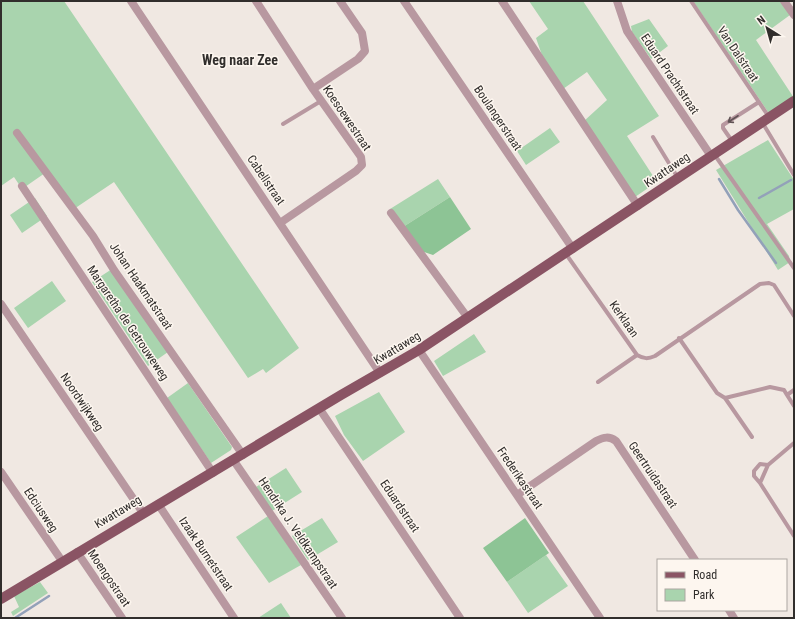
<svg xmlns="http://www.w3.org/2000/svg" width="795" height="619" font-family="'Roboto Condensed',sans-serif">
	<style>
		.green { fill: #a9d4ae }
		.forest { fill: #8dc495 }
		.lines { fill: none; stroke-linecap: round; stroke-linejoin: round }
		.stream { stroke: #93a1b9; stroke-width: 2.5 }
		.service { stroke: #b898a0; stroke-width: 4 }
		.minor { stroke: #b898a0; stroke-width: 8 }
		.primary { stroke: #8a5464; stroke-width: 10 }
		.oneway { stroke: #605355 }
		.labels { text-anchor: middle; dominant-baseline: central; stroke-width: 3; stroke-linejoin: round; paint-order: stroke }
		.street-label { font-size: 12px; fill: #312e2c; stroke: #fdf6ef }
		.quarter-label { font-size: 14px; font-weight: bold; fill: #312e2c; stroke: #fdf6ef }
	</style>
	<rect width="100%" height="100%" fill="#f0e8e2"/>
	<path class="green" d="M 1,1 L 64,1 L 299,348 L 266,373 L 263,369 L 248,378 L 114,182 L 71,211 L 45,173 L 22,189 L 14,177 L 1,186 Z
		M 529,1 L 583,1 L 659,116 L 627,136 L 657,182 L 635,197 L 584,121 L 607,100 L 587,72 L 563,89 L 544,61 L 536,38 L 548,29 Z
		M 693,1 L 732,2 L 780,1 L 790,15 L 756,40 L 794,98 L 774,113 L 768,112 Z
		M 649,19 L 668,46 L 651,59 L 632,32 L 631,26 Z
		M 550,128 L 560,142 L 526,165 L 517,151 Z
		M 768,140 L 794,180 L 794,209 L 767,224 L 789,256 L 790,262 L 778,270 L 716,170 Z
		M 438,179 L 450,197 L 403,227 L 390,209 Z
		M 35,198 L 47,216 L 22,233 L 10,215 Z
		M 112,269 L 168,352 L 148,366 L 92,282 Z
		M 52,281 L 66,301 L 28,328 L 14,308 Z
		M 474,334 L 486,352 L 443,376 L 434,361 Z
		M 188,383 L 232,447 L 231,450 L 211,463 L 167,398 Z
		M 379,392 L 405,432 L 363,461 L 344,435 L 335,416 Z
		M 286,468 L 302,492 L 272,511 L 256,487 Z
		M 268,516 L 301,565 L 269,583 L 236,537 Z
		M 322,518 L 338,542 L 308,560 L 292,536 Z
		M 546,555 L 568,586 L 528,613 L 507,582 Z
		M 40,582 L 48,593 L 13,616 L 11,612 L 19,607 L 14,596 Z
		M 281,603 L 291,618 L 258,618 Z"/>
	<path class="forest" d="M 450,197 L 471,229 L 433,255 L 421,251 L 403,227 Z
		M 525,518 L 549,553 L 507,582 L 483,548 Z"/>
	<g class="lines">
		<path class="stream" d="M 719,179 L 738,210 L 776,263
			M 759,198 L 791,180
			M 15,618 L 49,596"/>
		<path class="service" d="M 691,1 L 769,117
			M 762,122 L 794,175
			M 283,124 L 321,101
			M 653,137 L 678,178
			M 732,141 L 723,128 L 723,125 L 759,102
			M 714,154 L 794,268
			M 566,254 L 637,355 C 644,359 648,359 655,356 L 760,284 L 769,283 L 774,285 L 794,316
			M 679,338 L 717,393 L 725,398 L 770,387 L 784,390 L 787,395
			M 598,382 L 637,355
			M 794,390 L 787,395 L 794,406
			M 725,398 L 752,437
			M 794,443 L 768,465 L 760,483 L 794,536
			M 760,483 L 754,476 L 754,471 L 760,464 L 768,465"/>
		<path class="minor" d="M 131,1 L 380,373
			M 256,1 L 313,89 L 361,157 L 362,165 L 356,171 L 280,223
			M 404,1 L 573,249
			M 502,1 L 638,206
			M 617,1 L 627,31 L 711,156
			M 784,1 L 794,15
			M 313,89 L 358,59 L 365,51 L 362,33 L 340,1
			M 17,133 L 93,236 L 114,270 L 243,455
			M 22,186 L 213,473
			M 391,213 L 468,318
			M 1,304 L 143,513
			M 419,350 L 600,618
			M 319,408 L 460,618
			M 234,461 L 342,618
			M 1,472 L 62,561
			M 517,495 L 596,441 C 604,437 609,436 616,441 L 695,560
			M 158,504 L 234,618
			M 77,552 L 122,618
			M 729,610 L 734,618"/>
		<path class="primary" d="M 1,599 L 341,395 L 419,350 L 794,101"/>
	</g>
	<defs><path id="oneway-shaft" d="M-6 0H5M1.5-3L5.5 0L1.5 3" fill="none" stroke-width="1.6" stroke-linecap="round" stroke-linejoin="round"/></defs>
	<use class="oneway" href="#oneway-shaft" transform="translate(733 119) rotate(147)"/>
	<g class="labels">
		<g class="street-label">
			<text transform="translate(738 54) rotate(56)">Van Dalstraat</text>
			<text transform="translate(670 74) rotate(56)">Eduard Prachtstraat</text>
			<text transform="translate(347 118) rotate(56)">Koesoewestraat</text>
			<text transform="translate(498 118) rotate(56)">Boulangerstraat</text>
			<text transform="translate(667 170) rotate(-34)">Kwattaweg</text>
			<text transform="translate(266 180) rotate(56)">Cabellstraat</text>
			<text transform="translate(141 286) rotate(56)">Johan Haakmatstraat</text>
			<text transform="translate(624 319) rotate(55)">Kerklaan</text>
			<text transform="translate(128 323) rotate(56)">Margaretha de Getrouweweg</text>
			<text transform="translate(397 348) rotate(-31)">Kwattaweg</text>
			<text transform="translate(82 402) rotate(56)">Noordwijkweg</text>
			<text transform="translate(653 475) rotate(56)">Geertruidastraat</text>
			<text transform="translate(520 478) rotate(56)">Frederikastraat</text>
			<text transform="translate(400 506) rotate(56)">Eduardstraat</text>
			<text transform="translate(41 510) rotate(56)">Edciusweg</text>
			<text transform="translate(118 512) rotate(-31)">Kwattaweg</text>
			<text transform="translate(298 533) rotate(56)">Hendrika J. Veldkampstraat</text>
			<text transform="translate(206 554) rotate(56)">Izaak Burnetstraat</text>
			<text transform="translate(109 578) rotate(56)">Moengostraat</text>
		</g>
		<g class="quarter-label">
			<text x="240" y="60">Weg naar Zee</text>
		</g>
	</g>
	<rect width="795" height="619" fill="none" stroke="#312e2c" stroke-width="4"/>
	<rect x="657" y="559" width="130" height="52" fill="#fdf6ef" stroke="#aba6a1"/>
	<rect x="665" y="572" width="20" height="6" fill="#8a5464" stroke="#aba6a1"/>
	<text x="693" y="579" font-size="12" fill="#312e2c">Road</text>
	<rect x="665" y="589" width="20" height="12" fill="#a9d4ae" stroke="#aba6a1"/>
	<text x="693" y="599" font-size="12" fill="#312e2c">Park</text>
	<g transform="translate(767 28) rotate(323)" stroke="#fdf6ef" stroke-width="3" paint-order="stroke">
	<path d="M0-3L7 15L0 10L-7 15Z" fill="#312e2c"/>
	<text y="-6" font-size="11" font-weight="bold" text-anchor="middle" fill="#312e2c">N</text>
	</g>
</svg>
